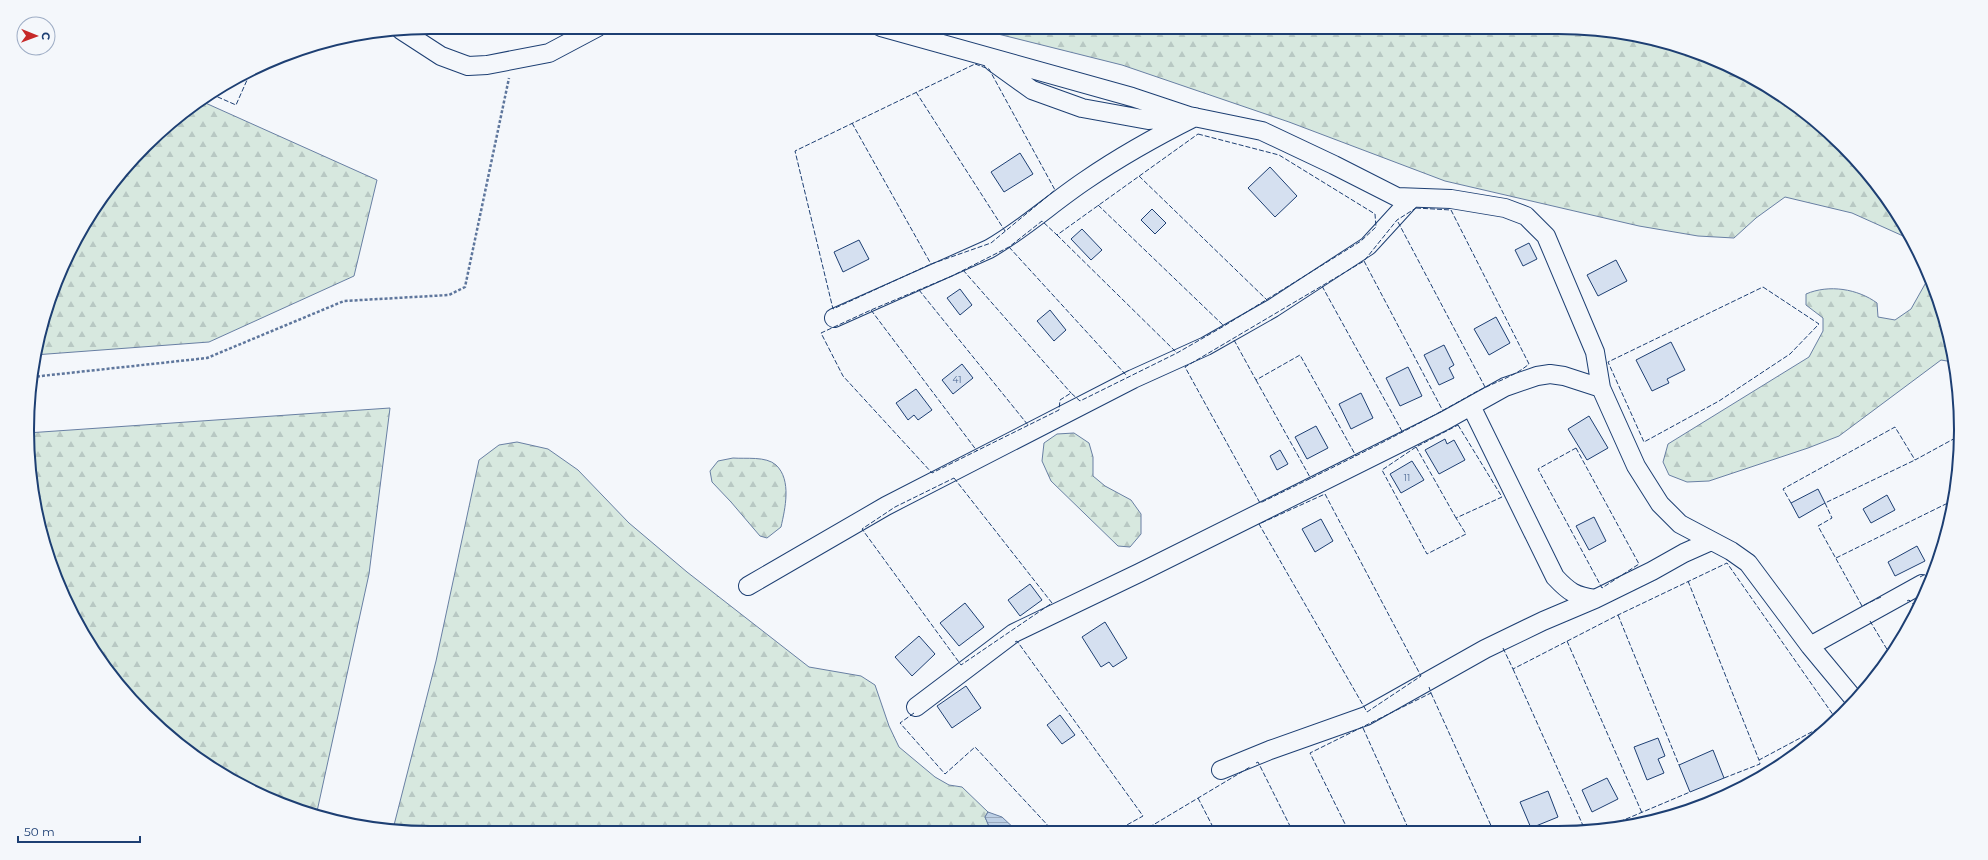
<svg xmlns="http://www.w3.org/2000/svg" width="1988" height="860" font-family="Montserrat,sans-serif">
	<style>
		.forest { fill: url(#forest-firs); stroke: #687fa3 }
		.water { fill: url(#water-rules); stroke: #687fa3 }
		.building { fill: #d5e0f0; stroke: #1d3f73 }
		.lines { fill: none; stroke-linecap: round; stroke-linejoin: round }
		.minor-casing { stroke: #1d3f73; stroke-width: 20 }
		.path { stroke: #5e769c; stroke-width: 2.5; stroke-dasharray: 3 2; stroke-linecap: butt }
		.minor { stroke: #f4f7fb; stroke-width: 18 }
		.fence { stroke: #1d3f73; stroke-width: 1; stroke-dasharray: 5 2; stroke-linecap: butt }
		.labels { text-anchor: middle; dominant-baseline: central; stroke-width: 3; stroke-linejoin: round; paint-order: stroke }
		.number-label { font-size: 9px; fill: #4b6792 }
		.rim { fill: none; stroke: #1d3f73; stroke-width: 2 }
	</style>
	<defs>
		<pattern id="forest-firs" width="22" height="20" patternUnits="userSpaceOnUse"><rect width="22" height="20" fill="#d7e8df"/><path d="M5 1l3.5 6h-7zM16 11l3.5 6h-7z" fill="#b8c8c3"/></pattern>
		<pattern id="water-rules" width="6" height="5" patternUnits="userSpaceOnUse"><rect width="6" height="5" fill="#bed0e5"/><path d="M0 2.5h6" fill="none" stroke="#9aaabe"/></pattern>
	</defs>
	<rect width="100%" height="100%" fill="#f4f7fb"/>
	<path class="forest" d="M 970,27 L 1558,27 L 1636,35 L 1688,48 L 1760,81 L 1824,127 L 1878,185 L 1912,240 L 1852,213 L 1785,197 L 1756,218 L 1734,238 L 1698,236 L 1639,226 L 1445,181 L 1289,122 L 1122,65 Z
		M 201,101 L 377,180 L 354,276 L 209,342 L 34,355 L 48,300 L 81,229 L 127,164 L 164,127 Z
		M 1929,277 L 1947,326 L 1953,362 L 1941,360 L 1839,436 L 1808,448 L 1709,481 L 1687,482 L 1669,475 L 1663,462 L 1668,444 L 1809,357 L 1823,331 L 1823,318 L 1806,305 L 1806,294 C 1829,284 1858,289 1877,303 L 1878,317 L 1895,320 L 1911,309 Z
		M 390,408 L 369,574 L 316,816 L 300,812 L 229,779 L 164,733 L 127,696 L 81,632 L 58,584 L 35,508 L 27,433 Z
		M 1074,433 L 1089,443 L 1093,457 L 1093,476 L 1105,486 L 1131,500 L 1141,514 L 1141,534 L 1130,547 L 1118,546 L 1051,481 L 1042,461 L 1044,443 L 1057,434 Z
		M 517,442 L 548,449 L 578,470 L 629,523 L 687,572 L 809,667 L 861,676 L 875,685 L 889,726 L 899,747 L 935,777 L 949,785 L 962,787 L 988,812 L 985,817 L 991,831 L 430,833 L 393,829 L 436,661 L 479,460 L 499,445 Z
		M 733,458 C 746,459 766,456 776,465 C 792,480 785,509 781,527 L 767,538 L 760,536 L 731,502 L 712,482 L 710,471 L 718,461 Z"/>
	<path class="water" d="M 988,812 L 1002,817 L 1017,831 L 991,831 L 985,817 Z"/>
	<path class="building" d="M 1020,153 L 1033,174 L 1004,192 L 991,172 Z
		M 1270,167 L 1297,196 L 1275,217 L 1248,188 Z
		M 1152,209 L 1166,223 L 1155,234 L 1141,220 Z
		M 1082,229 L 1102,250 L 1091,260 L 1071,239 Z
		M 859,240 L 869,259 L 843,272 L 834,252 Z
		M 1529,243 L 1537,259 L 1523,266 L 1515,250 Z
		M 1616,260 L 1627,281 L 1598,296 L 1587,275 Z
		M 960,289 L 972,305 L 960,315 L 947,298 Z
		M 1050,310 L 1066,330 L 1054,341 L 1037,321 Z
		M 1496,317 L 1510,343 L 1489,355 L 1474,329 Z
		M 1671,342 L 1685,370 L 1667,379 L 1669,383 L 1652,391 L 1636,360 Z
		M 1444,345 L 1454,365 L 1449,368 L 1454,378 L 1439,385 L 1424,355 Z
		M 962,364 L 973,378 L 953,394 L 942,380 Z
		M 1408,367 L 1422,396 L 1400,406 L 1386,378 Z
		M 916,389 L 932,410 L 918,420 L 914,415 L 908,420 L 896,403 Z
		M 1361,393 L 1373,418 L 1351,429 L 1339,404 Z
		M 1589,416 L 1608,448 L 1587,460 L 1568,429 Z
		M 1316,426 L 1328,448 L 1307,459 L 1295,437 Z
		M 1445,439 L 1447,444 L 1454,440 L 1465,460 L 1439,474 L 1425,450 Z
		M 1280,450 L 1288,464 L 1277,470 L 1270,456 Z
		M 1412,461 L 1424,480 L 1401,493 L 1390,474 Z
		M 1818,489 L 1825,503 L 1799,518 L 1791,503 Z
		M 1887,495 L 1895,510 L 1871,523 L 1863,509 Z
		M 1594,517 L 1606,541 L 1589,550 L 1576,526 Z
		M 1321,519 L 1333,541 L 1315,552 L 1302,529 Z
		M 1917,546 L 1925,561 L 1895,576 L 1888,562 Z
		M 1030,584 L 1042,600 L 1020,616 L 1008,600 Z
		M 965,603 L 984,627 L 959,646 L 940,623 Z
		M 1105,622 L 1127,658 L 1113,667 L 1109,662 L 1101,667 L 1082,637 Z
		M 919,636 L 935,654 L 912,676 L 895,657 Z
		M 966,686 L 981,708 L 952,728 L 937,706 Z
		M 1060,715 L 1075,735 L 1062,744 L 1047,725 Z
		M 1658,738 L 1665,756 L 1658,759 L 1664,773 L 1647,780 L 1634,747 Z
		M 1713,750 L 1724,778 L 1690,792 L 1679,765 Z
		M 1607,778 L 1618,799 L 1592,812 L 1582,790 Z
		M 1548,791 L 1558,817 L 1531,828 L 1520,802 Z"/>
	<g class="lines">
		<defs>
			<path id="minor" d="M 881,27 L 1132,97 L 1189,116 L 1262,131 L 1334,165 L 1397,197 L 1451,199 L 1505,208 L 1526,216 L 1546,236 L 1595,352 L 1601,388 L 1636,466 L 1660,504 L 1680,524 L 1731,551 L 1748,563 L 1810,646 L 1854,699
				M 401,30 L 441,56 L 468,66 L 487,65 L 549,53 L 598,27
				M 993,62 L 1032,90 L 1082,108 L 1148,120 L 1182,117
				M 834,318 L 989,249 C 1024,229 1053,202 1086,180 C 1121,156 1157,136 1195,117
				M 1471,406 L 1555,577 C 1569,592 1575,596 1595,599
				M 748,586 L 886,506 L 1133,379 L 1206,346 L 1273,308 L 1368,246 L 1411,199
				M 1810,646 L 1922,584
				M 916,707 L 1014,633 L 1139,573 L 1444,421 L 1505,387 L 1537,376 L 1550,374 L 1564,376 L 1601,388
				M 1221,770 L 1270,750 L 1366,716 L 1485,649 L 1543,621 L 1595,599 L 1652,571 L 1684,553 L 1711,541"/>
		</defs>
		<use href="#minor" class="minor-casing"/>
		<path class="path" d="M 32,377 L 207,358 L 344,301 L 449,295 L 465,287 L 509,78"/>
		<use href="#minor" class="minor"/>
		<path class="fence" d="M 975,64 L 989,69 L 1055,190 L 991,243 L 931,264 L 833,309 L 795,151 Z
			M 916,92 L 1005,231
			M 211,94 L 236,105 L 251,71
			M 852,123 L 931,264
			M 1198,134 L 1279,155 L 1375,214 L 1376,227 L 1361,241 L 1224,326 L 1177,353 L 1080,401 L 1071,393 L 1060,400 L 1059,410 L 932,473 L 843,376 L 821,333 L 871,310 L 952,276 L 1009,247 L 1042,221 L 1057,235 Z
			M 1139,176 L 1267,300
			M 1098,205 L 1224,326
			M 1416,208 L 1451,210 L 1529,364 C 1514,377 1492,383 1474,393 C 1404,433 1332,468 1260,503 L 1185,367 L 1364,261 L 1397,220 Z
			M 1398,222 L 1485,387
			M 1057,235 L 1177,353
			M 1009,247 L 1126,375
			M 1364,261 L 1443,411
			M 963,270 L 1071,393
			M 1322,286 L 1403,433
			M 1763,287 L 1819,324 L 1790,354 L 1719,401 L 1644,442 L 1608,362 Z
			M 919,290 L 1028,425
			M 871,310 L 977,451
			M 1234,340 L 1256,380 L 1300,355 L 1356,456
			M 1256,380 L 1311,479
			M 1458,425 L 1502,497 L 1456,518 L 1466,534 L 1427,554 L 1382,470 L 1416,447 Z
			M 1416,447 L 1456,518
			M 1576,448 L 1639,564 L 1602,588 L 1538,469 Z
			M 954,478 L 1052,603 L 961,665 L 862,529 L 895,507 Z
			M 1325,494 L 1421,676 L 1367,712 L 1259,524 Z
			M 1791,503 L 1783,489 L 1895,427 L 1915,460 L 1959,436
			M 1836,558 L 1954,500
			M 1920,577 L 1935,569
			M 1688,581 L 1759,760
			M 1881,597 L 1862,606 L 1818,526 L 1832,518 L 1825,503 L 1915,460
			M 1907,601 L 1909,600 L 1914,605
			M 1618,615 L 1679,765
			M 1870,621 L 1891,656
			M 1567,641 L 1642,813
			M 1015,642 L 1017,641 L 1143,816 L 1116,831
			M 1503,648 L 1513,669 L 1618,615 L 1727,563 L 1836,719
			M 1513,669 L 1585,830
			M 1431,693 L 1493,830
			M 914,713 L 900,723 L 945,774 L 975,747 L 1053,831
			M 1363,728 L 1409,830
			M 1256,763 L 1258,762 L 1292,830
			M 1724,778 L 1760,764 L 1759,760 L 1836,719
			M 1198,798 L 1215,831
			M 1348,830 L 1310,753 L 1431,693 L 1429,687
			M 1600,830 L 1690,792
			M 1143,831 L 1250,767"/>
	</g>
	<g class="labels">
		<g class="number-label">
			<text x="957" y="379">41</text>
			<text x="1407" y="477">11</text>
		</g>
	</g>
	<path d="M0 0H1988V860H0ZM430 34H1558A396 396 0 0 1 1954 430V430A396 396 0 0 1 1558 826H430A396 396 0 0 1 34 430V430A396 396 0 0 1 430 34Z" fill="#f4f7fb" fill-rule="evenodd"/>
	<path class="rim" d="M430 34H1558A396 396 0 0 1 1954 430V430A396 396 0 0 1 1558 826H430A396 396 0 0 1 34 430V430A396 396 0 0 1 430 34Z"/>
	<g transform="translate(36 36) rotate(91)"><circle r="19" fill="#f4f7fb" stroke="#9eadc5"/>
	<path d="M0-3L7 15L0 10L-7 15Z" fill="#c62828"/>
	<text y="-6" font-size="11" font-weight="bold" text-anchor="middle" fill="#1d3f73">С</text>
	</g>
	<path d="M18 836v6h122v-6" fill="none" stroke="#1d3f73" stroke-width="2"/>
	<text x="24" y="836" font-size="12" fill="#1d3f73" stroke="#f4f7fb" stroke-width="3" paint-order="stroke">50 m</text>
</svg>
